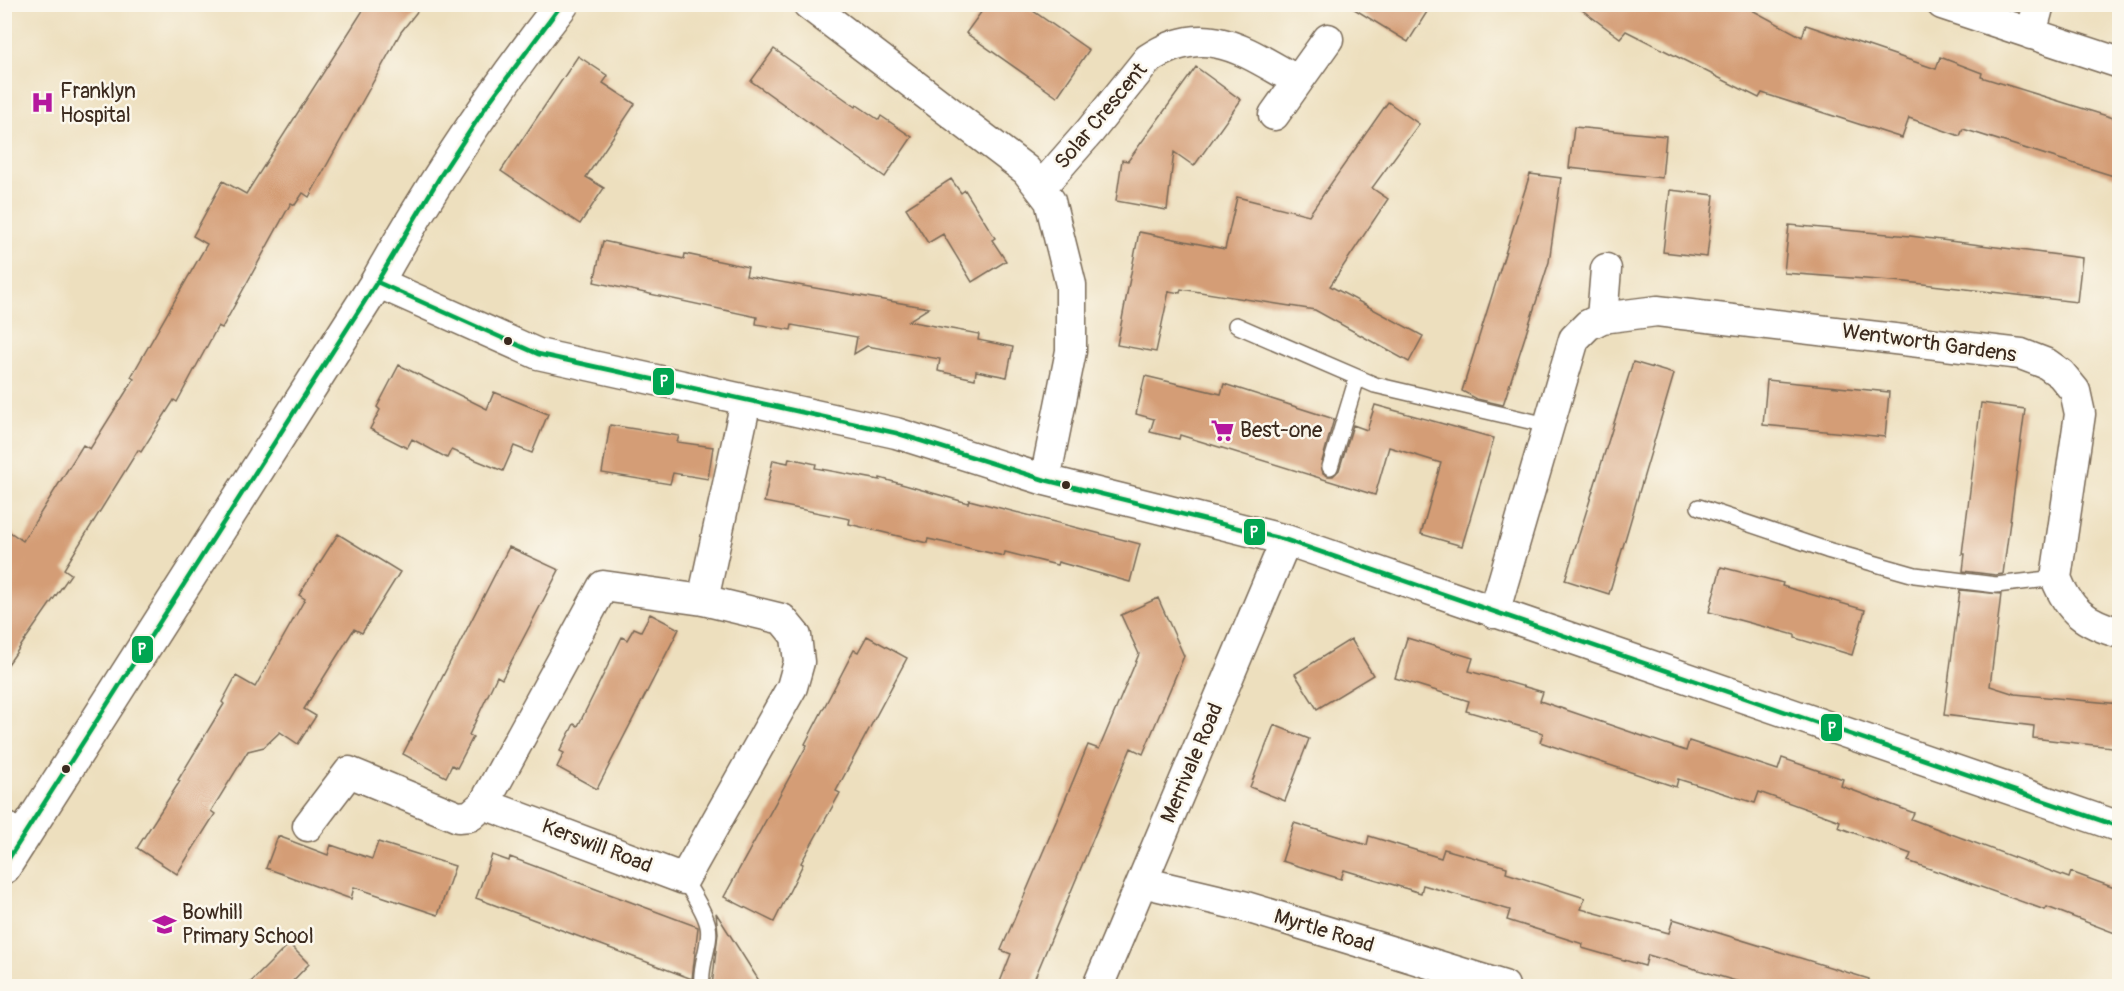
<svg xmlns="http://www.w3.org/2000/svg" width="2124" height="991" font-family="Pangolin,sans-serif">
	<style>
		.building { fill: #d49d76 }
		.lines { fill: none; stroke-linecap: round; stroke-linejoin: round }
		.service-casing { stroke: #796956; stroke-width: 18 }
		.minor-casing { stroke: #796956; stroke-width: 33 }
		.secondary-casing { stroke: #796956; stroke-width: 36 }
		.service { stroke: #fff; stroke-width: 15 }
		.minor { stroke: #fff; stroke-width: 30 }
		.secondary { stroke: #fff; stroke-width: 33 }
		.bus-1-casing { stroke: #fbf7ec; stroke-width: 9 }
		.bus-1 { stroke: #00a651; stroke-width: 4.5 }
		.bus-dot { fill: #3b2a1e; stroke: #fbf7ec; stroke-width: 2 }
		.labels { text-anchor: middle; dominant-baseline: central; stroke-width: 5; stroke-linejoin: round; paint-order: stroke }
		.poi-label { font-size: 21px; fill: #3b2a1e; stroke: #fbf7ec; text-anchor: start }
		.street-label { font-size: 21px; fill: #3b2a1e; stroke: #fbf7ec }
		.line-badge { stroke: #fbf7ec; stroke-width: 2 }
		.badge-label { font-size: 16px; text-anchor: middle; font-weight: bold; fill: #fff }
	</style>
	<rect width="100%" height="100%" fill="#fbf7ec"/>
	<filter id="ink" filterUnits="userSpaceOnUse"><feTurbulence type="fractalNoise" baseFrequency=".0167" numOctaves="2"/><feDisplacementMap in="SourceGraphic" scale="12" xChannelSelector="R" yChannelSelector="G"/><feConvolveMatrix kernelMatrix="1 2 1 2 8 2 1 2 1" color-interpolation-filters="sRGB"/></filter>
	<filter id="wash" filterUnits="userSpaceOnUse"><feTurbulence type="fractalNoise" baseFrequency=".008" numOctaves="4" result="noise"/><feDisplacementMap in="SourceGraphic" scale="24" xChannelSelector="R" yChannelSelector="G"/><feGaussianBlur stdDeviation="1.35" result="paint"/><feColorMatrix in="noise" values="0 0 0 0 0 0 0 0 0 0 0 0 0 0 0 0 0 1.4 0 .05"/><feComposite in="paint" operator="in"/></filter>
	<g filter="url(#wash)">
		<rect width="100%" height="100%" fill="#eddfbe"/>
		<g id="blocks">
			<path class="building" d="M 367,4 L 423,4 L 401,32 L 309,197 L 303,193 L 295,205 L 291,203 L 222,328 L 218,326 L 177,402 L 174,400 L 141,452 L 138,450 L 64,569 L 71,574 L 4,670 L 4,528 L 23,541 L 83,445 L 90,449 L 134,379 L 131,377 L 207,244 L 193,236 L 223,181 L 246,194 Z
				M 987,4 L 1023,4 L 1089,50 L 1057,97 L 966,33 Z
				M 1346,4 L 1432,4 L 1408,42 Z
				M 1574,4 L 1741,4 L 1802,37 L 1806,25 L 1936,69 L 1940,57 L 1982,73 L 1981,77 L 2120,120 L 2120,178 L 1963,129 L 1960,136 L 1909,118 L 1902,138 L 1762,93 L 1759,98 L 1626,31 L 1620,38 Z
				M 774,49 L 856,107 L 857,105 L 879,120 L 881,116 L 912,137 L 885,177 L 751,81 Z
				M 578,56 L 608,76 L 603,83 L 635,104 L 586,177 L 604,188 L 580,224 L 501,171 Z
				M 1196,67 L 1241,100 L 1194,166 L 1174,152 L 1167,210 L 1116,201 L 1122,160 L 1128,161 Z
				M 1388,102 L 1419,124 L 1372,188 L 1388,199 L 1330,286 L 1423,336 L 1409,362 L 1315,310 L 1181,289 L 1180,293 L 1169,291 L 1156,352 L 1117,345 L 1139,232 L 1225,249 L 1237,197 L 1309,215 Z
				M 1574,127 L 1666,136 L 1662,178 L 1569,168 Z
				M 1530,174 L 1561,178 L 1549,262 L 1503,405 L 1477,399 L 1462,391 Z
				M 951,179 L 961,193 L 965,190 L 995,238 L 992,240 L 1006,261 L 972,282 L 943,234 L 928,243 L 906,208 Z
				M 1670,190 L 1714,195 L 1707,257 L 1663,252 Z
				M 1789,225 L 1910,236 L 2082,258 L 2077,302 L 1906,282 L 1784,273 Z
				M 603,241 L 684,259 L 685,254 L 748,267 L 746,276 L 929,308 L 908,321 L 979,334 L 978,340 L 1013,347 L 1007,377 L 976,371 L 975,379 L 938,371 L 940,359 L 867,346 L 854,354 L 857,337 L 792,325 L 791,330 L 756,324 L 757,317 L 594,282 Z
				M 1633,362 L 1674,374 L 1609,594 L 1565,580 Z
				M 399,365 L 487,409 L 494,392 L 548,414 L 532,453 L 514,446 L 503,471 L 451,450 L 447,458 L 412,439 L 407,448 L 370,429 L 380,410 L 377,407 Z
				M 1145,376 L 1221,394 L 1224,384 L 1334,419 L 1321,465 L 1323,473 L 1328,476 L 1333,476 L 1339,470 L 1353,425 L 1367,430 L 1375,405 L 1494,438 L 1462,546 L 1421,534 L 1441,463 L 1389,447 L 1375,495 L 1180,435 L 1179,439 L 1150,432 L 1154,419 L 1136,414 Z
				M 1767,380 L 1889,392 L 1885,437 L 1763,425 Z
				M 1981,403 L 2025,409 L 2003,574 L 1996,575 L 1963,571 L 1965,554 L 1962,554 Z
				M 610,425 L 679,436 L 677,442 L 713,447 L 708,479 L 673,473 L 670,484 L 602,473 Z
				M 789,458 L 816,464 L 815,468 L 880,480 L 880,478 L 968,503 L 969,500 L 1140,544 L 1130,582 L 1058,562 L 1057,565 L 1005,552 L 1004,556 L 928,539 L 927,543 L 849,524 L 850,519 L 764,502 L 773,460 L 788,463 Z
				M 338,534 L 400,572 L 362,633 L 354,629 L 304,709 L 316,716 L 298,744 L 280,732 L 264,747 L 248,751 L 211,811 L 215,814 L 177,874 L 137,848 L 180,781 L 178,780 L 224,704 L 222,702 L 236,676 L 255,687 L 305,599 L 299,595 Z
				M 509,547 L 559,570 L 502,679 L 497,676 L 469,735 L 473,737 L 457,768 L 452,765 L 446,777 L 403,754 Z
				M 1721,567 L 1783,583 L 1782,586 L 1865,610 L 1852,655 L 1795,638 L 1795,635 L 1709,612 Z
				M 1960,590 L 2001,594 L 1990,686 L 2015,694 L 2120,704 L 2120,748 L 2033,738 L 2034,726 L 1944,715 Z
				M 1158,598 L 1184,656 L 1143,754 L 1131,748 L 1031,987 L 998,987 L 1011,954 L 1001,950 L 1058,817 L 1088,745 L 1099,749 L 1139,654 L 1121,615 Z
				M 650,614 L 679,629 L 597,789 L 557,767 L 564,753 L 560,751 L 574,724 L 578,726 L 622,637 L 627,640 L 634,628 L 641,631 Z
				M 867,636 L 907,658 L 836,791 L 840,793 L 801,863 L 803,864 L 774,922 L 724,897 L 807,745 L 805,744 L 854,650 L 858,652 Z
				M 1407,638 L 1473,658 L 1469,671 L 1543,692 L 1540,701 L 1686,751 L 1689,741 L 1778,770 L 1782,758 L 1843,779 L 1841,786 L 1914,813 L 1911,819 L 2069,878 L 2071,872 L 2120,890 L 2120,935 L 2047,907 L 2045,910 L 1908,861 L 1911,854 L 1838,827 L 1840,821 L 1759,792 L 1755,803 L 1678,779 L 1676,787 L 1540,742 L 1543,733 L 1466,711 L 1469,701 L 1395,678 Z
				M 1351,639 L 1373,675 L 1317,709 L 1295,674 Z
				M 1274,725 L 1309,739 L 1285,801 L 1250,787 Z
				M 1294,823 L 1367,845 L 1369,836 L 1441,858 L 1444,849 L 1507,867 L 1506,873 L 1585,898 L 1581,909 L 1669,933 L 1673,919 L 1869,979 L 1868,987 L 1756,987 L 1648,955 L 1645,966 L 1582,948 L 1583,944 L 1507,920 L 1510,910 L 1423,885 L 1421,893 L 1344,870 L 1341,879 L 1282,861 Z
				M 278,836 L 328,855 L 331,845 L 372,859 L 378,842 L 455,866 L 438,915 L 354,887 L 351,899 L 266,868 Z
				M 492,855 L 509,861 L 510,857 L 698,927 L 692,979 L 476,898 Z
				M 716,913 L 763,987 L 712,986 L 718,933 Z
				M 289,944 L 309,964 L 287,987 L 246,987 Z"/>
		</g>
	</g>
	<g filter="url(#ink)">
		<use href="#blocks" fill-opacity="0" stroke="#796956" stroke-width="1.5"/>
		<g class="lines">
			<defs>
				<path id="service" d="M 1236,325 L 1375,385 L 1547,425
					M 1330,467 L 1357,378
					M 1699,507 L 1827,550 L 1915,575 L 1996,585 L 2056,578
					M 4,817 L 27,832
					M 684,879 C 691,892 705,911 708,926 C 712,944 699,964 702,986"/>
				<path id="minor" d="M 808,4 L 1026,170 L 1050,201 L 1071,285 L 1071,351 L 1045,480
					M 1942,4 L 2120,63
					M 2031,34 L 2039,4
					M 1274,115 L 1298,81
					M 1041,187 L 1090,131 L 1148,59 C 1207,20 1245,52 1298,81 L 1328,39
					M 377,282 L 538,354 L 896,433 L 1045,480 L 1286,540 L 2120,827
					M 1602,318 L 1657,311 L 2021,354 L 2047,364 L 2061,374 L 2075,391 L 2080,414 L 2056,578 C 2069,611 2085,623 2120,633
					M 703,600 L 746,401
					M 1494,613 L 1574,339 L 1588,325 L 1602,318 L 1606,269
					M 308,826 L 349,772 L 458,817 L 470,816 L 484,804 L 603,586 L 703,600 L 782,619 L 796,636 L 799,662 L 792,687 L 684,879 L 484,804
					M 1142,882 L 1243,906 L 1504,986
					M 1098,986 L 1286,540"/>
				<path id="secondary" d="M 4,867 L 377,282 C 431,185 493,92 562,4"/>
			</defs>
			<use href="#service" class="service-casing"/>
			<use href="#minor" class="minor-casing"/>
			<use href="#secondary" class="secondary-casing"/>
			<use href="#service" class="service"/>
			<use href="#minor" class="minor"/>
			<use href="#secondary" class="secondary"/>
			<defs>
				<path id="bus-1" d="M 377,282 L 538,354 L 896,433 L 1045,480 L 1286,540 L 2120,827
					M 4,866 L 377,282 L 441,175 L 487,105 L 562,4"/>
			</defs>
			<use href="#bus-1" class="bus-1-casing"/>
			<use href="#bus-1" class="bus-1"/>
		</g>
	</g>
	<defs>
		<symbol id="hospital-bare" viewBox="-9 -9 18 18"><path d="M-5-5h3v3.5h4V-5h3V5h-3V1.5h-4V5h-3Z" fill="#b5179e" stroke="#fbf7ec" stroke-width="2.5" paint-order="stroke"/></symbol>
		<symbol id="supermarket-bare" viewBox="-9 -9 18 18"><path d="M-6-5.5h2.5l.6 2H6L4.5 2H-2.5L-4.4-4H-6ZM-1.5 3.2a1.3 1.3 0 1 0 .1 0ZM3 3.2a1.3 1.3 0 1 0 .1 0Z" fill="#b5179e" stroke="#fbf7ec" stroke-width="2.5" paint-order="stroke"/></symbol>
		<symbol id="school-bare" viewBox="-9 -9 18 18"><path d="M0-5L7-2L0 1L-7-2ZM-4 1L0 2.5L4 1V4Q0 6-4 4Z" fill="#b5179e" stroke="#fbf7ec" stroke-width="2.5" paint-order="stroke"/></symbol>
	</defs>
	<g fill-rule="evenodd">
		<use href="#hospital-bare" x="26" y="86" width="33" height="33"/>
		<use href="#supermarket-bare" x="1206" y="414" width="33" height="33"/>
		<use href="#school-bare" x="148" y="908" width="33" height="33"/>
	</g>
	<g class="bus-dot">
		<circle cx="508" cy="341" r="5"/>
		<circle cx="1066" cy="485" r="5"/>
		<circle cx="66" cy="769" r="5"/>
	</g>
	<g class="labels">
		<g class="poi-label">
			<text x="60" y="91">Franklyn<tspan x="60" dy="24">Hospital</tspan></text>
			<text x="1240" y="430">Best-one</text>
			<text x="182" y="912">Bowhill<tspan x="182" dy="24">Primary School</tspan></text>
		</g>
		<g class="street-label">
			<text transform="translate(1101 116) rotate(-50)">Solar Crescent</text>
			<text transform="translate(1929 343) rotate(8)">Wentworth Gardens</text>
			<text transform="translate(1192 763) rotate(-67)">Merrivale Road</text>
			<text transform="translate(597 846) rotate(21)">Kerswill Road</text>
			<text transform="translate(1324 931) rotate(17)">Myrtle Road</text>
		</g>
	</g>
	<g class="line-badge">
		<rect x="652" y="367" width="23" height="29" rx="6" fill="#00a651"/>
		<rect x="1243" y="518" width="23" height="28" rx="6" fill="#00a651"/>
		<rect x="131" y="635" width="23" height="29" rx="6" fill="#00a651"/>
		<rect x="1820" y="713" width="23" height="29" rx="6" fill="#00a651"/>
	</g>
	<g class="badge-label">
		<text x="664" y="387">P</text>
		<text x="1254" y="538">P</text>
		<text x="142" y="655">P</text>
		<text x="1832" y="734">P</text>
	</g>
	<rect width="2124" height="991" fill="none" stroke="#fbf7ec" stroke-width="24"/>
</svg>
